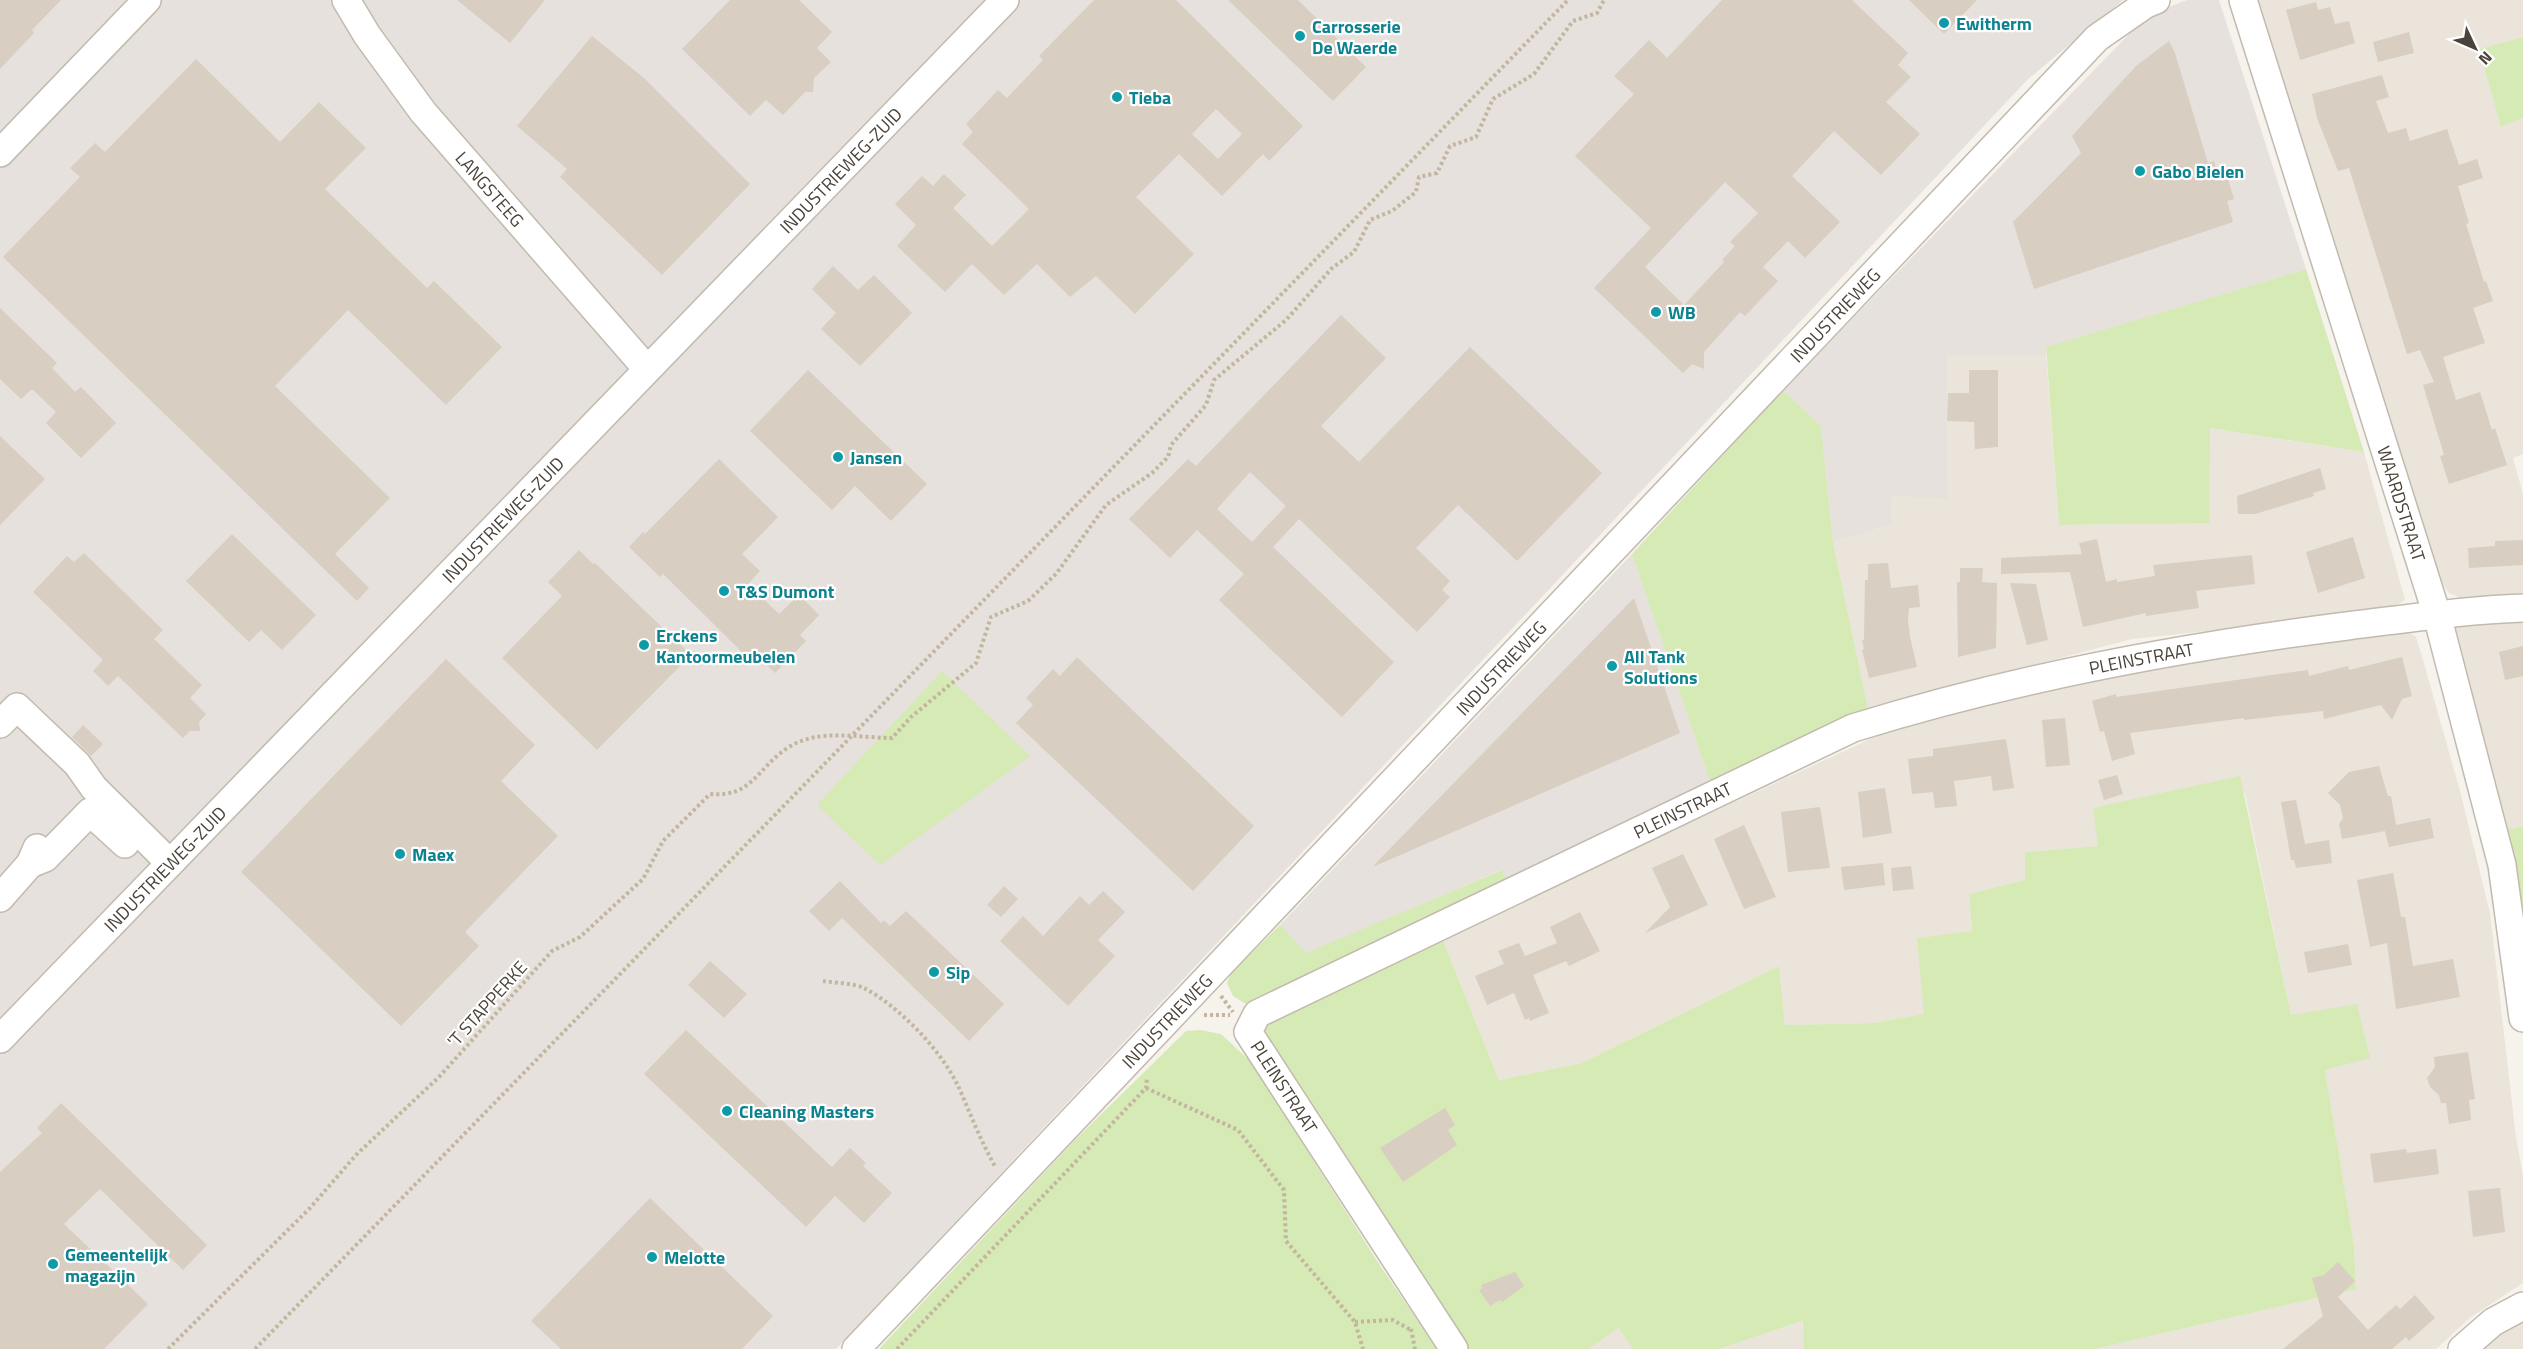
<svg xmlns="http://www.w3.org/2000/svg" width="2523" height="1349" font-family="'Titillium Web',sans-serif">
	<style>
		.residential { fill: #eae4da }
		.industrial { fill: #e6e1dd }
		.green { fill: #d5eab5 }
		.building { fill: #d8cec1; fill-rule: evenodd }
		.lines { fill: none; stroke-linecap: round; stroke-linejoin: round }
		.minor-casing { stroke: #c2baae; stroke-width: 30 }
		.path { stroke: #c4b59f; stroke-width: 4; stroke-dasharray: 3 3; stroke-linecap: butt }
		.minor { stroke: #fff; stroke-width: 27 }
		.culture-dot { fill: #0f9aa8; stroke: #fff; stroke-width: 2 }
		.labels { text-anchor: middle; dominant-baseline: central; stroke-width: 4.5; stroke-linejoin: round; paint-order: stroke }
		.culture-label { font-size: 18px; font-weight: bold; fill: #0d838f; stroke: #fff; text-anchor: start }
		.street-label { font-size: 18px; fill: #4b4339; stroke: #fff }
	</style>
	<rect width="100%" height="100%" fill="#f6f2ec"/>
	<path class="residential" d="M 2253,0 L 2523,0 L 2523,37 L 2479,49 L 2501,126 L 2523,118 L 2523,454 L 2513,458 L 2523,494 L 2523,593 L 2463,599 L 2449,593 L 2431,564 Z
		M 1947,354 L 2046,355 L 2059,525 L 2121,524 L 2209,428 L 2364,452 L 2405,600 L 2395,606 L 2255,626 L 2132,639 L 1868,709 L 1833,542 L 1891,525 L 1892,496 L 1948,498 Z
		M 2523,615 L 2523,826 L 2505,830 L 2450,636 L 2454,625 Z
		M 2407,631 L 2416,637 L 2423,660 L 2460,791 L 2490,913 L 2516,1138 L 2523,1176 L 2523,1283 L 2471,1317 L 2436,1349 L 2094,1349 L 2356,1289 L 2354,1245 L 2325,1070 L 2369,1058 L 2291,1015 L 2245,793 L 2093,808 L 2099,846 L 2025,852 L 2026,880 L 1969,894 L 1972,931 L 1917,938 L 1925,1014 L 1874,1023 L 1785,1025 L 1779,966 L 1582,1063 L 1499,1080 L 1440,933 L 1625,853 L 1896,727 L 2026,693 L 2197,656 Z
		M 2516,1319 L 2523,1324 L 2523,1349 L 2477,1349 Z
		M 1804,1321 L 1804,1349 L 1719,1349 Z
		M 1619,1328 L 1633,1349 L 1588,1349 Z"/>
	<path class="industrial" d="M 0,0 L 2123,0 L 2027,80 L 836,1349 L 0,1349 Z
		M 2187,0 L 2219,0 L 2306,269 L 2047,347 L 2046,355 L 1947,355 L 1948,499 L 1892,496 L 1891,525 L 1833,542 L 1821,426 L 1783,390 L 2136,27 L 2169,7 Z
		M 1632,554 L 1711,784 L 1507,883 L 1501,870 L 1306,954 L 1280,925 Z"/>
	<path class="green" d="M 2523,37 L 2523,118 L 2501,127 L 2479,49 Z
		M 2306,269 L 2364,452 L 2210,428 L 2209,523 L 2059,525 L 2046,347 Z
		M 1783,390 L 1821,426 L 1833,542 L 1868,709 L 1711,784 L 1632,554 Z
		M 942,671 L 1030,756 L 880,865 L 817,805 Z
		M 2240,776 L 2291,1015 L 2357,1004 L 2370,1058 L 2325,1070 L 2354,1245 L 2356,1289 L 2094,1349 L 1804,1349 L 1803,1321 L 1719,1349 L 1633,1349 L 1619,1328 L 1588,1349 L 1469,1349 L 1263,1034 L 1265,1023 L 1440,933 L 1499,1080 L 1582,1063 L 1779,966 L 1785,1025 L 1874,1023 L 1924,1014 L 1917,938 L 1972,931 L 1969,894 L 2025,880 L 2025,852 L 2098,846 L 2093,808 Z
		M 2523,826 L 2523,905 L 2516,906 L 2505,830 Z
		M 1502,870 L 1507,883 L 1259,1001 L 1246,1004 L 1233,996 L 1227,983 L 1231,973 L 1280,925 L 1306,953 Z
		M 1200,1030 L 1221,1034 L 1251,1062 L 1379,1264 L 1437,1349 L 879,1349 L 1074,1141 L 1186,1031 Z"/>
	<path class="building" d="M 0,0 L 61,0 L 32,30 L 34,33 L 0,69 Z
		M 457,0 L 545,0 L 510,43 Z
		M 730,0 L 799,0 L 832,32 L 817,48 L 831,62 L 814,78 L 813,92 L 805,92 L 783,115 L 766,100 L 750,116 L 682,49 Z
		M 1094,0 L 1176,0 L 1303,126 L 1269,161 L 1263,154 L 1222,196 L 1179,154 L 1136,197 L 1194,254 L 1135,314 L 1096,276 L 1070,297 L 1037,264 L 1004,295 L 972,264 L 945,292 L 897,246 L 916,225 L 895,204 L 922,176 L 933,186 L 944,174 L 966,195 L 953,208 L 992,246 L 1029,209 L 962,144 L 973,132 L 966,124 L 998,90 L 1007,98 L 1043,60 L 1039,56 ZM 1216,109 L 1242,134 L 1218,159 L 1192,134 Z
		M 1228,0 L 1298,0 L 1366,67 L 1333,101 Z
		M 1722,0 L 1852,0 L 1908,53 L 1898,65 L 1911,77 L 1886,102 L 1920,134 L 1881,175 L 1834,131 L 1792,176 L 1840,222 L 1805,258 L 1788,241 L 1763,267 L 1778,281 L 1745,316 L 1740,312 L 1704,352 L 1704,369 L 1692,364 L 1683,373 L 1594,288 L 1651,228 L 1575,156 L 1634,94 L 1614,76 L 1649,40 L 1667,58 ZM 1725,182 L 1758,213 L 1730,242 L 1735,246 L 1722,260 L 1724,262 L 1684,305 L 1645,267 Z
		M 1909,0 L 1977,0 L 1944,34 Z
		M 2316,2 L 2318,10 L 2330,7 L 2335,24 L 2349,21 L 2355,43 L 2300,60 L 2286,10 Z
		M 2409,32 L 2414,53 L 2378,62 L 2373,42 Z
		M 592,36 L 644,78 L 750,184 L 662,275 L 560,177 L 567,169 L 517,126 Z
		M 2169,41 L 2175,53 L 2208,163 L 2214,161 L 2220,181 L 2228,179 L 2234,199 L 2227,201 L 2233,222 L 2034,289 L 2013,222 L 2081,153 L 2072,136 L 2136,66 Z
		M 196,59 L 280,142 L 319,102 L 366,148 L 325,189 L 427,288 L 434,281 L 502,347 L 446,405 L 348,310 L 275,386 L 390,498 L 335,554 L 369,588 L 357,601 L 3,257 L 80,177 L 70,168 L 95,143 L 105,152 Z
		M 2382,75 L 2389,97 L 2376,101 L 2388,133 L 2406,128 L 2410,141 L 2447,129 L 2459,165 L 2477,159 L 2483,178 L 2458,186 L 2469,223 L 2466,224 L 2484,282 L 2486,281 L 2493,301 L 2473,308 L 2485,343 L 2443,357 L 2456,400 L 2480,392 L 2492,430 L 2495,428 L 2507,465 L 2449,484 L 2440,456 L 2444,455 L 2423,385 L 2434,382 L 2420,350 L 2407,354 L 2349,168 L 2338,171 L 2317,118 L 2312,94 Z
		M 833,266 L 858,290 L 874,275 L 912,313 L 860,366 L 821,329 L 836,313 L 812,289 Z
		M 0,308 L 57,363 L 52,368 L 75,392 L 81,387 L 116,423 L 81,458 L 46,423 L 56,412 L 32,389 L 21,399 L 0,379 Z
		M 1341,315 L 1386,358 L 1321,426 L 1359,462 L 1470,347 L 1602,473 L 1517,561 L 1458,505 L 1416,548 L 1450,581 L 1442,590 L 1450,597 L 1417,632 L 1299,519 L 1273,547 L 1394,662 L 1342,717 L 1219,600 L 1244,574 L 1197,530 L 1170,558 L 1129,519 L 1188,459 L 1196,466 ZM 1250,472 L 1286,506 L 1252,542 L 1217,509 Z
		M 808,370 L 927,484 L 891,521 L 855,486 L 832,510 L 750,431 Z
		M 1969,370 L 1998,370 L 1998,447 L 1975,449 L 1974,422 L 1947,421 L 1948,393 L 1969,393 Z
		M 0,436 L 45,479 L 0,525 Z
		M 719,459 L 778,517 L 742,554 L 760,571 L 748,584 L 779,614 L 799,595 L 819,615 L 800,635 L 806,641 L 775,673 L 757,655 L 751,661 L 663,574 L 660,577 L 629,547 L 643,532 L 645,534 Z
		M 2320,468 L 2326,489 L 2313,493 L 2314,496 L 2255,514 L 2238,514 L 2237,496 Z
		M 232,534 L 316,615 L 282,650 L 261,630 L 249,642 L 186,581 Z
		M 2353,537 L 2365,578 L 2318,593 L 2306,552 Z
		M 2097,539 L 2106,582 L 2117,579 L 2117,582 L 2155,576 L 2153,565 L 2252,555 L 2255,584 L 2196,591 L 2199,608 L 2146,616 L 2146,613 L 2083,627 L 2070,572 L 2001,574 L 2001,558 L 2082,554 L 2079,543 Z
		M 2523,540 L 2523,565 L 2469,568 L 2468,548 L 2495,546 L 2495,541 Z
		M 579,550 L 593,564 L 595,563 L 691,655 L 597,750 L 502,658 L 562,596 L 548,582 Z
		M 84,553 L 163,630 L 154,639 L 202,685 L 190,698 L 206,714 L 199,722 L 200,731 L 190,731 L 183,738 L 118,676 L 108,686 L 93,671 L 103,660 L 33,592 L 67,556 L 74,562 Z
		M 1888,563 L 1891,588 L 1918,585 L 1920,607 L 1909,608 L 1908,619 L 1910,637 L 1917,667 L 1869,678 L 1862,650 L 1864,649 L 1862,640 L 1864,640 L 1865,580 L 1868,580 L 1868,564 Z
		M 1960,568 L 1983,568 L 1982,582 L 1997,583 L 1996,648 L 1958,657 L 1957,582 L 1960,582 Z
		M 2010,583 L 2036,584 L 2048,640 L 2027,645 Z
		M 1634,598 L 1680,733 L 1375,866 L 1374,865 Z
		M 2523,646 L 2523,676 L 2505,680 L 2499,652 Z
		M 1077,657 L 1254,826 L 1193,891 L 1016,723 L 1033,705 L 1026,698 L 1053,669 L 1060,676 Z
		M 2402,657 L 2412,696 L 2402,699 L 2392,720 L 2381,705 L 2324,719 L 2323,711 L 2244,720 L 2244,718 L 2130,733 L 2135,754 L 2112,761 L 2104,731 L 2100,732 L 2092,701 L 2116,694 L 2116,697 L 2308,670 L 2309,676 L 2348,666 L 2349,670 Z
		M 446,659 L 535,745 L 501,781 L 558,836 L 465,932 L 479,946 L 401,1026 L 241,872 Z
		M 2065,718 L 2070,765 L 2046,767 L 2042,720 Z
		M 83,725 L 103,744 L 91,756 L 72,737 Z
		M 2006,739 L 2014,788 L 1993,791 L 1991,776 L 1954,781 L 1957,806 L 1935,808 L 1933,792 L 1912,794 L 1908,759 L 1933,756 L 1933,749 Z
		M 2379,766 L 2388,796 L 2391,796 L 2396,825 L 2430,818 L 2434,838 L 2389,847 L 2385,831 L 2342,839 L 2339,824 L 2343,818 L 2340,805 L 2328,793 L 2349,772 Z
		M 2117,775 L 2123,794 L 2104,800 L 2098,780 Z
		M 1885,788 L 1892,833 L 1863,838 L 1858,792 Z
		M 2296,800 L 2305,844 L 2329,840 L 2332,863 L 2296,868 L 2294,860 L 2291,860 L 2281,802 Z
		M 1820,807 L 1830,868 L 1788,872 L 1781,812 Z
		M 1744,825 L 1776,897 L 1744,909 L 1714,839 Z
		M 1683,854 L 1708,905 L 1645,933 L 1670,907 L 1652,868 Z
		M 1883,863 L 1885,885 L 1844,890 L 1841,867 Z
		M 1911,866 L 1914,889 L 1893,891 L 1891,868 Z
		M 2393,873 L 2401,917 L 2405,917 L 2413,966 L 2453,959 L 2460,997 L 2396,1009 L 2387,943 L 2370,947 L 2357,880 Z
		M 840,881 L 881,923 L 884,920 L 890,926 L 906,911 L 1004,1004 L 969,1041 L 842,918 L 829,931 L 809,911 Z
		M 1004,886 L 1018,899 L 1001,917 L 987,905 Z
		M 1103,891 L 1125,912 L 1098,940 L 1115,956 L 1068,1006 L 1000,941 L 1023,916 L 1043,936 L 1080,896 L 1089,905 Z
		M 1580,912 L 1600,951 L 1569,966 L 1566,961 L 1533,975 L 1549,1013 L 1530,1021 L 1529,1018 L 1525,1020 L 1514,993 L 1487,1005 L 1475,976 L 1504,964 L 1498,951 L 1519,943 L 1525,956 L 1557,943 L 1550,927 Z
		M 2348,944 L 2352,965 L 2308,973 L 2304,952 Z
		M 710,961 L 747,994 L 724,1018 L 688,985 Z
		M 686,1030 L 832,1167 L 850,1148 L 866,1163 L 863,1166 L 892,1193 L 864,1223 L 835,1196 L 806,1227 L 644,1074 Z
		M 2468,1052 L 2475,1099 L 2469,1100 L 2471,1120 L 2449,1124 L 2446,1103 L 2441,1103 L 2439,1095 L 2430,1087 L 2427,1078 L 2435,1067 L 2434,1057 Z
		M 61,1103 L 207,1245 L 183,1270 L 100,1189 L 64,1224 L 148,1304 L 104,1349 L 0,1349 L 0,1172 L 42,1133 L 37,1128 Z
		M 1445,1108 L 1455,1125 L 1448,1130 L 1457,1145 L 1403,1182 L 1380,1148 Z
		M 2406,1149 L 2407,1153 L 2436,1149 L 2439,1174 L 2374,1183 L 2370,1154 Z
		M 2500,1188 L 2505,1232 L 2473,1237 L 2468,1191 Z
		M 650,1198 L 773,1316 L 742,1349 L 561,1349 L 531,1321 Z
		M 2338,1262 L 2355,1281 L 2338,1297 L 2368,1330 L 2396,1305 L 2400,1309 L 2415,1295 L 2435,1318 L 2409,1341 L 2406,1337 L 2392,1349 L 2283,1349 L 2323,1316 L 2312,1278 L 2324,1275 Z
		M 1515,1272 L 1524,1286 L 1502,1302 L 1500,1300 L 1490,1306 L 1479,1290 L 1483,1288 L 1481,1285 Z"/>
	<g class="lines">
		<defs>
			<g id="minor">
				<path id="s1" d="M 346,0 L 367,35 L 423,112 L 647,369"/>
				<path id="s2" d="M 2243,0 L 2437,615 L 2502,865 L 2523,1018"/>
				<path d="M 0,153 L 147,0"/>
				<path d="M 0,724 L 17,707 L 77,764 L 94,788 L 170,863"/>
				<path d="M 30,864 L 45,858 L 90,812 L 125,844"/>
				<path d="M 0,898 L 30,864 L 37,848"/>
				<path id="s3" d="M 0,1039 L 1005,0"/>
				<path id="s4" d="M 856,1349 L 2097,38 L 2146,4 L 2156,0"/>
				<path id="s5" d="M 1454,1349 L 1248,1032 L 1257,1014 L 1853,728 C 2014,678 2180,647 2347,626 C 2406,619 2464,610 2523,608"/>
				<path d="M 2462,1349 L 2493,1322 L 2523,1306"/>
			</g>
		</defs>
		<use href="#minor" class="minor-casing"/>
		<path class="path" d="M 823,981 C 835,983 853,983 864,988 C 900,1007 942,1051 959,1088 C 971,1115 981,1142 996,1168
			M 1221,996 L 1233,1012
			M 1204,1015 L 1230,1015
			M 1146,1088 L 1238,1130 L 1284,1190 L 1286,1241 L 1355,1322 L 1363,1349
			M 1355,1322 L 1393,1320 L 1411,1330
			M 1411,1329 L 1415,1349
			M 168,1349 L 310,1208 L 356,1155 L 439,1077 L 552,951 L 580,937 L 643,879 L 663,841 L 710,794 C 753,798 757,767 789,747 C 819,728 859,738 892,738 L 911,717 L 976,663 L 991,617 L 1028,601 L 1056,574 L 1106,505 L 1152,473 L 1168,457 L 1171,445 L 1206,405 L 1214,380 L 1286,320 L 1332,268 L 1354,252 L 1370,220 L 1392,211 L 1416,192 L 1419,177 L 1437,173 L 1450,146 L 1476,137 L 1493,99 L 1534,74 L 1573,21 L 1597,13 L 1604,0
			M 255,1349 L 1568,0
			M 897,1349 L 1146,1088 L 1147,1078"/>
		<use href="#minor" class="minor"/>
	</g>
	<g class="culture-dot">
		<circle cx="1944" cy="23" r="6"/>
		<circle cx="1300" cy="36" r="6"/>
		<circle cx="1117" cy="97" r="6"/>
		<circle cx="2140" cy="171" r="6"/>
		<circle cx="1656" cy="312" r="6"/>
		<circle cx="838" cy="457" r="6"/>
		<circle cx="724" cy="591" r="6"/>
		<circle cx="644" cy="645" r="6"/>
		<circle cx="1612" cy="666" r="6"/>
		<circle cx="400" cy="854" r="6"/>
		<circle cx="934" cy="972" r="6"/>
		<circle cx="727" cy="1111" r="6"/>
		<circle cx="652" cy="1257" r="6"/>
		<circle cx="53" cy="1264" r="6"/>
	</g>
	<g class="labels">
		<g class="culture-label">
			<text x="1956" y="23">Ewitherm</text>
			<text x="1312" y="26">Carrosserie<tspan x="1312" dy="21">De Waerde</tspan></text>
			<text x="1129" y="97">Tieba</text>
			<text x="2152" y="171">Gabo Bielen</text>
			<text x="1668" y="312">WB</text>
			<text x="850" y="457">Jansen</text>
			<text x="736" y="591">T&amp;S Dumont</text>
			<text x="656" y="635">Erckens<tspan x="656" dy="21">Kantoormeubelen</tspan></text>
			<text x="1624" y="656">All Tank<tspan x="1624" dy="21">Solutions</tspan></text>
			<text x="412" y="854">Maex</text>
			<text x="946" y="972">Sip</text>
			<text x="739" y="1111">Cleaning Masters</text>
			<text x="65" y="1254">Gemeentelijk<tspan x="65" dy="21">magazijn</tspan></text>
			<text x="664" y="1257">Melotte</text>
		</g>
		<g class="street-label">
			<text stroke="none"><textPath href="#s3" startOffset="1209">INDUSTRIEWEG-ZUID</textPath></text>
			<text stroke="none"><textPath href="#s1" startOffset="238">LANGSTEEG</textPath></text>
			<text stroke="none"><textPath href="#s4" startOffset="1424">INDUSTRIEWEG</textPath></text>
			<text stroke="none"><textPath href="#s2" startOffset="528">WAARDSTRAAT</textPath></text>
			<text stroke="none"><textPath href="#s3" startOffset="723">INDUSTRIEWEG-ZUID</textPath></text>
			<text stroke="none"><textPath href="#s5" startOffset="1356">PLEINSTRAAT</textPath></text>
			<text stroke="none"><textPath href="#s4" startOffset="938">INDUSTRIEWEG</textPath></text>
			<text stroke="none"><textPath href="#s5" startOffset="870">PLEINSTRAAT</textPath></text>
			<text stroke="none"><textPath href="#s3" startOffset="237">INDUSTRIEWEG-ZUID</textPath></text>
			<text transform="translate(487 1004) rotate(-48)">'T STAPPERKE</text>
			<text stroke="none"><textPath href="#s4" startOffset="452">INDUSTRIEWEG</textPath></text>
			<text transform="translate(1284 1087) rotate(57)">PLEINSTRAAT</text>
		</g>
	</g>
	<g transform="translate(2475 48) rotate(134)" stroke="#ffffff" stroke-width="4.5" paint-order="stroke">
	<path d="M0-4.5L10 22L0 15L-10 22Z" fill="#4b4339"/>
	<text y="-9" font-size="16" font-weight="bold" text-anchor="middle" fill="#4b4339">N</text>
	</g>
</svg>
